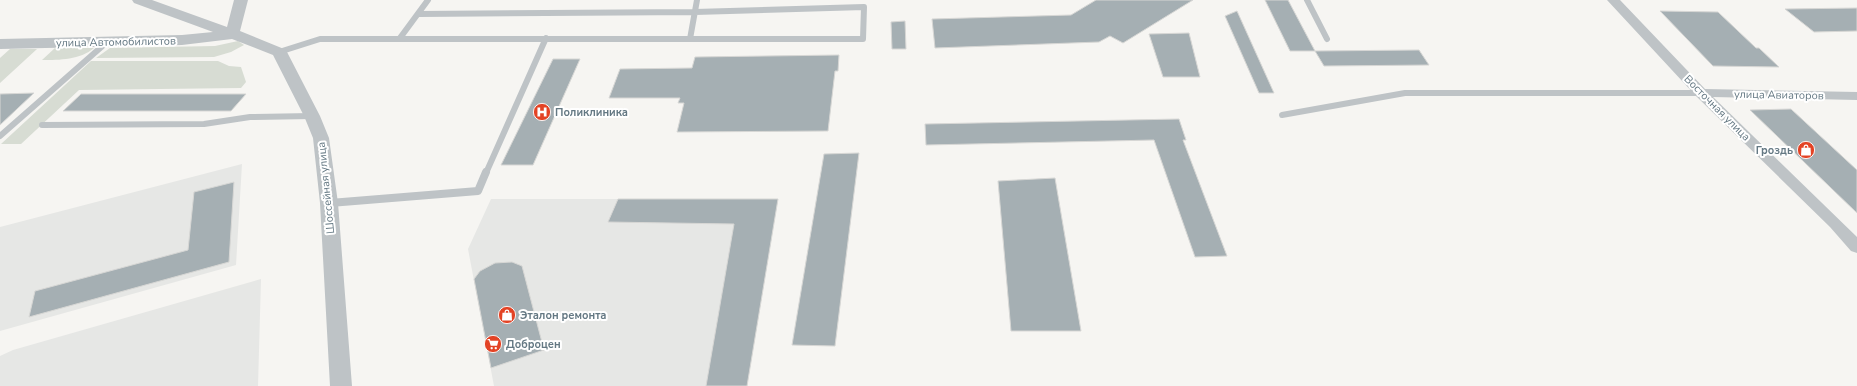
<svg xmlns="http://www.w3.org/2000/svg" width="1857" height="386" font-family="'Nunito Sans',sans-serif">
	<style>
		.built { fill: #e6e7e5 }
		.green { fill: #d7dcd3 }
		.building { fill: #a5afb3; stroke: #d7d7d5 }
		.lines { fill: none; stroke-linecap: round; stroke-linejoin: round }
		.service-far1 { stroke: #bec3c6; stroke-width: 6 }
		.service { stroke: #bec3c6; stroke-width: 8 }
		.minor { fill: #bec3c6; fill-rule: evenodd }
		.tertiary { fill: #bec3c6; fill-rule: evenodd }
		.labels { text-anchor: middle; dominant-baseline: central; stroke-width: 4; stroke-linejoin: round; paint-order: stroke }
		.street-label { font-size: 11px; fill: #647883; stroke: #fff }
		.poi-label { font-size: 11px; font-weight: bold; fill: #647883; stroke: #fff; text-anchor: start }
	</style>
	<rect width="100%" height="100%" fill="#f6f5f2"/>
	<path class="built" d="M 242,164 L 236,265 L 0,331 L 0,227 Z
		M 491,199 L 778,199 L 747,386 L 494,386 L 468,249 Z
		M 261,279 L 258,386 L 0,386 L 0,356 L 13,350 Z"/>
	<path class="green" d="M 238,41 L 244,45 L 231,52 L 214,57 L 96,58 L 110,48 L 215,46 Z
		M 55,48 L 94,48 C 80,60 60,60 42,60 Z
		M 10,49 L 37,49 L 0,83 L 0,58 Z
		M 91,61 L 218,61 L 229,66 L 241,67 L 246,82 L 241,88 L 79,90 L 21,144 L 1,144 Z"/>
	<path class="building" d="M 1096,0 L 1193,0 L 1123,43 L 1110,36 L 1099,42 L 935,48 L 932,19 L 1071,15 Z
		M 1265,0 L 1288,0 L 1315,51 L 1290,51 Z
		M 1857,8 L 1857,31 L 1814,32 L 1785,9 Z
		M 1237,11 L 1274,93 L 1259,93 L 1225,16 Z
		M 1660,11 L 1718,12 L 1756,48 L 1759,48 L 1779,67 L 1713,66 Z
		M 905,21 L 906,49 L 892,49 L 891,22 Z
		M 1189,33 L 1200,77 L 1163,77 L 1149,34 Z
		M 1419,50 L 1429,65 L 1324,66 L 1315,51 Z
		M 839,55 L 838,71 L 835,71 L 828,131 L 677,132 L 684,103 L 678,103 L 680,98 L 609,98 L 620,69 L 692,68 L 695,57 Z
		M 553,59 L 580,59 L 533,165 L 501,165 Z
		M 34,93 L 0,125 L 0,94 Z
		M 81,94 L 246,94 L 231,111 L 63,111 Z
		M 1791,109 L 1857,170 L 1857,213 L 1750,110 Z
		M 1179,119 L 1186,140 L 1183,140 L 1227,256 L 1195,257 L 1154,140 L 926,145 L 925,124 Z
		M 859,153 L 835,346 L 792,345 L 824,154 Z
		M 1055,178 L 1081,331 L 1011,331 L 998,181 Z
		M 234,182 L 229,262 L 29,317 L 35,291 L 188,250 L 194,192 Z
		M 618,199 L 778,199 L 747,386 L 706,386 L 734,224 L 608,222 Z
		M 512,262 L 522,266 L 544,350 L 491,368 L 474,279 L 480,271 L 495,263 Z"/>
	<g class="lines">
		<path class="service-far1" d="M 1307,0 L 1327,39
			M 400,38 L 428,0
			M 690,39 L 697,0
			M 279,52 L 320,39 L 863,39 L 864,7 L 695,12 L 419,14
			M 1282,115 L 1405,93 L 1701,93
			M 42,125 L 204,124 L 250,117 L 312,116
			M 0,136 L 107,42
			M 486,173 L 546,38"/>
		<path class="service" d="M 330,203 L 478,191 L 486,172"/>
		<path class="minor" d="M 1607,0 L 1620,0 L 1705,89 L 1857,92 L 1857,100 L 1713,97 L 1857,237 L 1857,253 L 1851,251 L 1830,227 L 1696,96 Z"/>
		<path class="tertiary" d="M 132,0 L 152,0 L 227,27 L 234,0 L 248,0 L 240,31 L 284,49 L 287,52 L 320,116 L 329,138 L 338,203 L 352,386 L 330,386 L 320,203 L 313,138 L 304,116 L 273,55 L 232,39 L 182,45 L 0,49 L 0,39 L 182,35 L 213,32 L 134,3 Z"/>
	</g>
	<defs>
		<symbol id="hospital-disc" viewBox="-11 -11 22 22"><circle r="9.5" fill="#e34325" stroke="#fff"/><path d="M-5-5h3v3.5h4V-5h3V5h-3V1.5h-4V5h-3Z" fill="#fff"/></symbol>
		<symbol id="shop-disc" viewBox="-11 -11 22 22"><circle r="9.5" fill="#e34325" stroke="#fff"/><path d="M-5-2.5h2.3a2.7 3.5 0 0 1 5.4 0H5L5.5 6h-11ZM-1.5-2.5h3a1.5 2.3 0 0 0-3 0Z" fill="#fff"/></symbol>
		<symbol id="supermarket-disc" viewBox="-11 -11 22 22"><circle r="9.5" fill="#e34325" stroke="#fff"/><path d="M-6-5.5h2.5l.6 2H6L4.5 2H-2.5L-4.4-4H-6ZM-1.5 3.2a1.3 1.3 0 1 0 .1 0ZM3 3.2a1.3 1.3 0 1 0 .1 0Z" fill="#fff"/></symbol>
	</defs>
	<g fill-rule="evenodd">
		<use href="#hospital-disc" x="532" y="102" width="20" height="20"/>
		<use href="#shop-disc" x="1796" y="140" width="20" height="20"/>
		<use href="#shop-disc" x="497" y="305" width="20" height="20"/>
		<use href="#supermarket-disc" x="483" y="334" width="20" height="20"/>
	</g>
	<g class="labels">
		<g class="street-label">
			<text transform="translate(116 42) rotate(-1)">улица Автомобилистов</text>
			<text transform="translate(1779 95) rotate(1)">улица Авиаторов</text>
			<text transform="translate(1717 108) rotate(45)">Восточная улица</text>
			<text transform="translate(326 188) rotate(-96)">Шоссейная улица</text>
		</g>
		<g class="poi-label">
			<text x="555" y="112">Поликлиника</text>
			<text x="1793" y="150" text-anchor="end">Гроздь</text>
			<text x="520" y="315">Эталон ремонта</text>
			<text x="506" y="344">Доброцен</text>
		</g>
	</g>
</svg>
